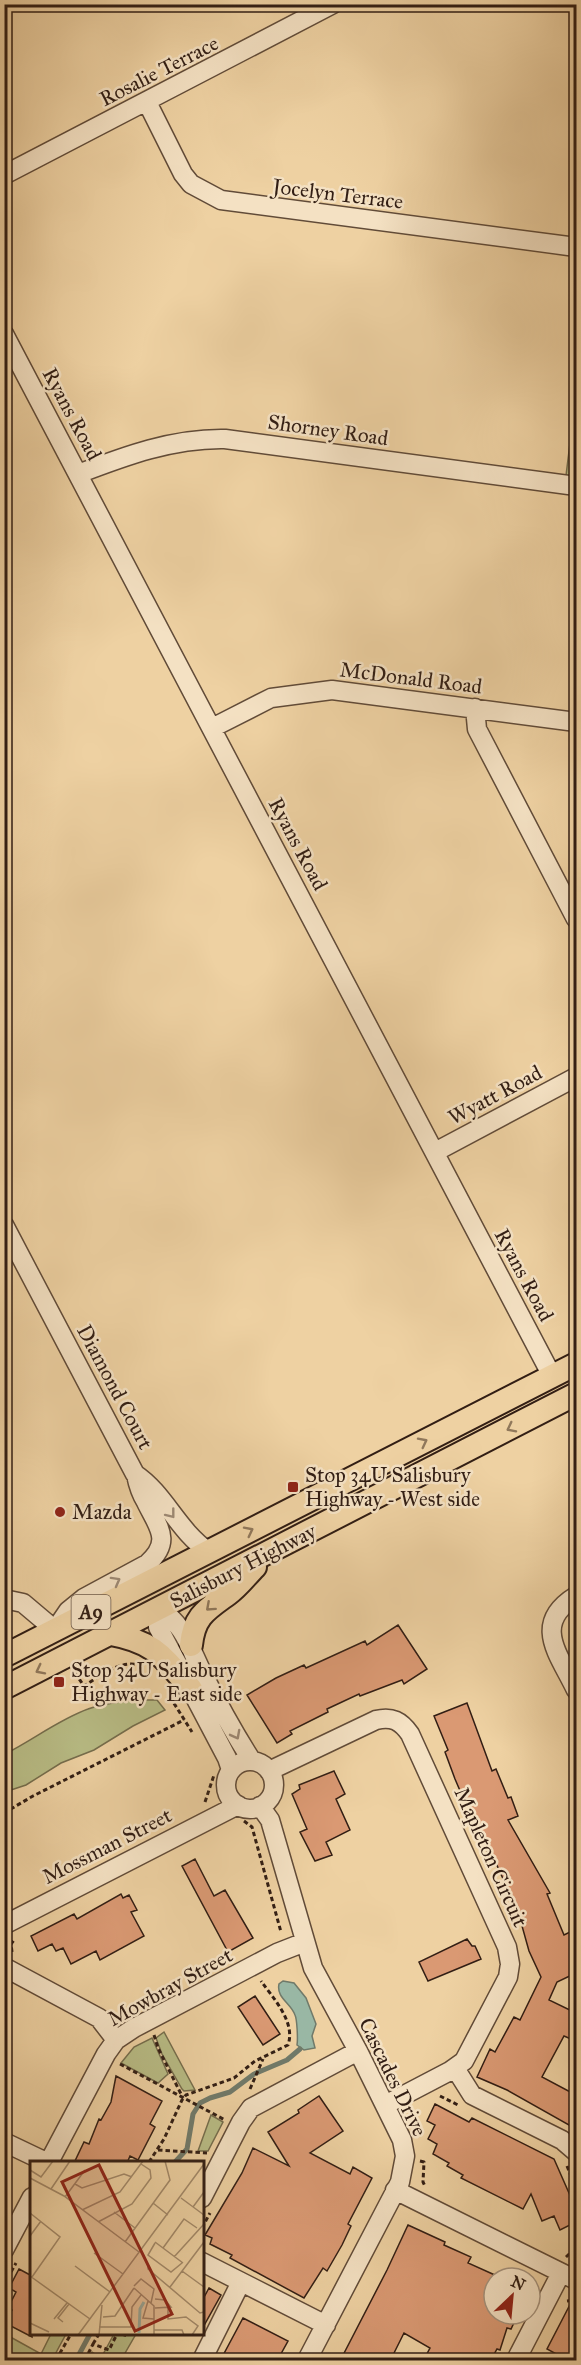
<svg xmlns="http://www.w3.org/2000/svg" width="581" height="2365" font-family="'IM FELL Great Primer',serif">
	<style>
		.green { fill: #b8bc85; stroke: #756d4c; stroke-width: 1.5 }
		.water { fill: #99b7a4; stroke: #707a6a; stroke-width: 1.5 }
		.lines { fill: none; stroke-linecap: round; stroke-linejoin: round }
		.stream { stroke: #707a6a; stroke-width: 5 }
		.building { fill: #da9973; stroke: #321e14; stroke-width: 1.5 }
		.minor-casing { stroke: #614b38; stroke-width: 21 }
		.major-casing { stroke: #321e14; stroke-width: 26 }
		.path { stroke: #321e14; stroke-width: 3; stroke-dasharray: 4.5 3; stroke-linecap: butt }
		.minor { stroke: #f4e1c3; stroke-width: 18 }
		.major { stroke: #eed1a2; stroke-width: 22 }
		.oneway { stroke: #90785b }
		.oneway2 { stroke: #9d8974 }
		.poi-dot { fill: #8f2418; stroke: #f4e1c3; stroke-width: 2 }
		.labels { text-anchor: middle; dominant-baseline: central; stroke-width: 5; stroke-linejoin: round; paint-order: stroke }
		.shield { fill: #f4e1c3; stroke: #6c5848; stroke-width: 1.5 }
		.shield-label { font-size: 20px; font-weight: bold; fill: #321e14 }
		.street-label { font-size: 21px; fill: #321e14; stroke: #f4e1c3 }
		.poi-label { font-size: 21px; fill: #321e14; stroke: #f4e1c3; text-anchor: start }
		.inset-river { fill: none; stroke: #99b7a4; stroke-width: 3 }
		.inset-road { fill: none; stroke: #a38969; stroke-width: 1.5 }
		.view { fill: #8f2418; fill-opacity: 0.15; stroke: #8f2418; stroke-width: 3 }
		.inset-edge { fill: none; stroke: #321e14; stroke-width: 3 }
	</style>
	<rect width="100%" height="100%" fill="#eed1a2"/>
	<filter id="stains"><feTurbulence type="fractalNoise" baseFrequency=".00333" numOctaves="4"/><feColorMatrix values="0 0 0 0 .2 0 0 0 0 .09 0 0 0 0 .02 0 0 0 .5 -.17"/></filter>
	<radialGradient id="worn" r=".72"><stop offset=".6" stop-color="#630" stop-opacity="0"/><stop offset="1" stop-color="#630" stop-opacity=".3"/></radialGradient>
	<path class="green" d="M 576,394 L 576,486 L 565,484 Z
		M 135,1700 L 157,1700 L 165,1710 L 133,1726 L 94,1750 L 61,1763 L 26,1785 L 5,1792 L 5,1754 C 33,1740 58,1720 88,1709 C 103,1703 119,1702 135,1700 Z
		M 164,2032 L 195,2090 L 184,2091 L 182,2089 L 162,2054 L 156,2038 Z
		M 152,2038 L 168,2074 L 158,2083 L 121,2063 L 134,2047 Z
		M 211,2115 L 223,2122 L 208,2151 L 198,2151 Z
		M 5,2334 L 41,2354 L 51,2334 L 66,2334 L 52,2360 L 5,2360 Z
		M 114,2334 L 136,2334 L 121,2360 L 88,2360 L 92,2352 L 101,2358 Z"/>
	<path class="water" d="M 283,1981 L 294,1983 L 306,1998 L 316,2024 L 312,2036 L 315,2048 L 304,2050 L 297,2045 C 298,2039 297,2019 295,2015 C 291,2003 276,1998 279,1984 Z"/>
	<g class="lines">
		<path class="stream" d="M 175,2162 L 187,2149 L 193,2114 L 200,2103 L 210,2098 L 230,2092 L 254,2074 L 287,2060 L 300,2049
			M 76,2360 L 90,2334"/>
	</g>
	<path class="building" d="M 398,1625 L 427,1669 L 404,1684 L 402,1680 L 360,1696 L 359,1694 L 327,1709 L 328,1712 L 290,1731 L 292,1734 L 277,1743 L 247,1695 L 276,1678 L 304,1665 L 306,1668 L 365,1641 L 367,1645 Z
		M 467,1703 L 492,1771 L 496,1769 L 508,1798 L 511,1797 L 518,1816 L 508,1820 L 550,1893 L 547,1894 L 564,1935 L 572,1931 L 576,1942 L 576,1973 L 557,1982 L 549,2000 L 576,2013 L 576,2027 L 571,2039 L 564,2036 L 542,2077 L 576,2095 L 576,2129 L 507,2090 L 477,2077 L 490,2049 L 495,2052 L 514,2017 L 520,2020 L 541,1977 L 529,1951 L 522,1926 L 524,1925 L 495,1861 L 493,1862 L 482,1841 L 469,1806 L 467,1807 L 455,1779 L 445,1752 L 448,1750 L 434,1716 Z
		M 334,1771 L 345,1794 L 336,1799 L 350,1830 L 326,1842 L 332,1855 L 315,1861 L 300,1832 L 307,1829 L 292,1794 L 300,1789 L 299,1785 Z
		M 195,1859 L 214,1896 L 225,1890 L 253,1938 L 228,1952 L 182,1866 Z
		M 121,1894 L 123,1898 L 129,1895 L 137,1910 L 131,1912 L 144,1936 L 100,1960 L 96,1951 L 71,1964 L 63,1948 L 56,1951 L 52,1944 L 38,1951 L 31,1936 L 74,1914 L 77,1919 Z
		M 467,1939 L 472,1946 L 475,1946 L 481,1959 L 428,1981 L 419,1962 Z
		M 255,1996 L 280,2034 L 263,2045 L 238,2007 Z
		M 116,2076 L 162,2101 L 150,2124 L 155,2127 L 138,2160 L 130,2156 L 127,2163 L 74,2163 L 84,2142 L 89,2144 L 99,2119 L 101,2120 L 111,2102 Z
		M 319,2096 L 343,2131 L 310,2153 L 350,2174 L 353,2167 L 372,2178 L 348,2224 L 351,2226 L 342,2245 L 327,2271 L 323,2268 L 304,2298 L 230,2258 L 232,2255 L 210,2244 L 212,2238 L 205,2235 L 242,2173 L 253,2148 L 289,2166 L 268,2132 L 299,2113 L 298,2110 Z
		M 435,2104 L 469,2122 L 472,2118 L 554,2159 L 576,2209 L 576,2222 L 560,2230 L 554,2216 L 542,2221 L 531,2194 L 523,2209 L 461,2178 L 463,2175 L 447,2166 L 449,2163 L 433,2154 L 437,2144 L 428,2139 L 435,2125 L 427,2121 Z
		M 408,2225 L 445,2242 L 444,2245 L 471,2257 L 468,2263 L 497,2276 L 494,2278 L 494,2314 L 518,2314 L 511,2329 L 507,2328 L 500,2350 L 497,2349 L 492,2358 L 488,2356 L 486,2361 L 423,2361 L 430,2348 L 404,2333 L 390,2361 L 340,2361 L 387,2270 Z
		M 19,2269 L 32,2276 L 32,2337 L 5,2323 L 12,2310 L 8,2308 L 16,2292 L 9,2288 Z
		M 209,2288 L 221,2295 L 202,2329 L 202,2301 Z
		M 576,2293 L 576,2349 L 569,2361 L 547,2349 Z
		M 243,2318 L 288,2341 L 277,2361 L 220,2361 Z"/>
	<g class="lines">
		<defs>
			<path id="minor" d="M 147,102 L 183,174 L 191,184 L 221,200 L 576,247
				M 4,175 L 333,4
				M 4,334 L 552,1376
				M 78,474 C 125,456 173,438 225,439 L 576,486
				M 475,708 L 477,729 L 576,919
				M 212,728 L 271,698 L 332,690 L 576,722
				M 435,1152 L 576,1077
				M 4,1225 L 135,1474 C 165,1494 177,1530 209,1552
				M 576,1596 C 531,1624 559,1654 576,1690
				M 4,1599 L 23,1603 L 55,1630 L 68,1611 L 84,1598 L 147,1564 C 173,1541 158,1527 146,1502 C 141,1494 138,1485 136,1475
				M226 1785a24 24 0 1 1 48 0a24 24 0 1 1-48 0Z
				M 231,1770 L 227,1758 L 158,1627 L 159,1609 C 184,1624 190,1648 202,1672 C 217,1702 234,1733 252,1761
				M 269,1771 L 376,1720 C 392,1716 401,1721 410,1734 L 507,1947 L 510,1964 L 508,1977 L 464,2061 L 450,2071 L 385,2105
				M 260,1806 L 270,1820 L 313,1968 L 358,2051 L 402,2140 L 405,2156 L 400,2182 L 307,2360
				M 4,1925 L 238,1805
				M 4,1967 L 99,2018 L 116,2040
				M 455,2068 L 472,2095 L 562,2140 L 576,2152
				M 4,2142 L 46,2162
				M 49,2162 L 106,2054 L 116,2040 L 134,2028 L 277,1953 L 305,1942
				M 395,2190 L 576,2280
				M 202,2198 L 241,2122 L 251,2108 L 358,2051
				M 4,2250 L 32,2197
				M 202,2262 L 326,2325
				M 202,2360 L 241,2282
				M 516,2360 L 561,2273"/>
			<path id="major" d="M 111,1634 C 155,1642 163,1657 191,1689
				M 191,1645 C 194,1616 206,1610 228,1594 C 238,1587 246,1576 255,1567
				M 4,1656 L 576,1364
				M 4,1688 L 576,1394"/>
		</defs>
		<use href="#minor" class="minor-casing"/>
		<use href="#major" class="major-casing"/>
		<path class="path" d="M 75,1673 L 84,1686 C 100,1676 119,1660 139,1665
			M 170,1697 L 192,1732
			M 205,1802 L 214,1775
			M 4,1813 L 33,1796 L 184,1720
			M 244,1821 L 252,1827 L 281,1932
			M 12,1952 L 11,1944 L 15,1939
			M 154,2035 L 158,2048 L 183,2098
			M 120,2064 L 225,2120
			M 250,2089 L 263,2059
			M 440,2096 L 458,2105
			M 158,2150 L 207,2153
			M 420,2161 L 424,2162 L 423,2182 L 425,2186
			M 149,2162 L 164,2139 L 182,2100 L 186,2095 L 234,2078 L 255,2061 L 288,2045 C 296,2022 273,1998 261,1981
			M 567,2166 L 576,2188
			M 202,2228 L 210,2213
			M 566,2257 L 576,2248
			M 4,2285 L 16,2263
			M 567,2301 L 576,2300
			M 122,2334 L 127,2336 L 128,2334
			M 93,2344 L 99,2334
			M 56,2360 L 71,2334
			M 85,2360 L 93,2344 L 109,2350 L 117,2334"/>
		<use href="#minor" class="minor"/>
		<use href="#major" class="major"/>
	</g>
	<defs><path id="oneway-chevron" d="M-2-3.5L2.5 0L-2 3.5" fill="none" stroke-width="1.6" stroke-linecap="round" stroke-linejoin="round" transform="scale(1.5)"/></defs>
	<g class="oneway">
		<use href="#oneway-chevron" transform="translate(511 1428) rotate(153)"/>
		<use href="#oneway-chevron" transform="translate(423 1442) rotate(-27)"/>
		<use href="#oneway-chevron" transform="translate(249 1531) rotate(-27)"/>
		<use href="#oneway-chevron" transform="translate(210 1607) rotate(138)"/>
		<use href="#oneway-chevron" transform="translate(40 1670) rotate(153)"/>
	</g>
	<g class="oneway2">
		<use href="#oneway-chevron" transform="translate(171 1514) rotate(52)"/>
		<use href="#oneway-chevron" transform="translate(116 1581) rotate(-29)"/>
		<use href="#oneway-chevron" transform="translate(236 1735) rotate(62)"/>
	</g>
	<g class="poi-dot">
		<rect x="287" y="1481" width="12" height="12" rx="3"/>
		<circle cx="60" cy="1512" r="6"/>
		<rect x="53" y="1676" width="12" height="12" rx="3"/>
	</g>
	<g class="labels">
		<rect class="shield" x="71.5" y="1595" width="39" height="34" rx="4.5"/>
		<g class="shield-label">
			<text x="91" y="1612">A9</text>
		</g>
		<g class="street-label">
			<text transform="translate(159 71) rotate(-27)">Rosalie Terrace</text>
			<text transform="translate(338 194) rotate(7)">Jocelyn Terrace</text>
			<text transform="translate(72 414) rotate(62)">Ryans Road</text>
			<text transform="translate(328 430) rotate(8)">Shorney Road</text>
			<text transform="translate(411 678) rotate(7)">McDonald Road</text>
			<text transform="translate(298 844) rotate(62)">Ryans Road</text>
			<text transform="translate(495 1095) rotate(-28)">Wyatt Road</text>
			<text transform="translate(524 1275) rotate(62)">Ryans Road</text>
			<text transform="translate(115 1387) rotate(62)">Diamond Court</text>
			<text transform="translate(243 1566) rotate(-27)">Salisbury Highway</text>
			<text transform="translate(107 1846) rotate(-27)">Mossman Street</text>
			<text transform="translate(491 1857) rotate(66)">Mapleton Circuit</text>
			<text transform="translate(170 1987) rotate(-29)">Mowbray Street</text>
			<text transform="translate(393 2077) rotate(64)">Cascades Drive</text>
		</g>
		<g class="poi-label">
			<text x="305" y="1475">Stop 34U Salisbury<tspan x="305" dy="24">Highway - West side</tspan></text>
			<text x="72" y="1512">Mazda</text>
			<text x="71" y="1670">Stop 34U Salisbury<tspan x="71" dy="24">Highway - East side</tspan></text>
		</g>
	</g>
	<g transform="translate(30 2161)">
		<rect width="174" height="174" fill="#eed1a2"/>
		<path class="inset-river" d="M 109,172 L 110,148 L 114,141"/>
		<path class="inset-road" d="M 0,9 L 11,16 L 23,0M 0,17 L 34,35 L 109,91M 45,23 L 52,27 L 94,13 L 102,16M 21,28 L 40,0M 35,36 L 55,9M 151,37 L 174,54M 123,42 L 138,54M 163,46 L 174,31M 52,49 L 90,31 L 113,0M 84,51 L 105,67M 0,52 L 30,76 L 2,116M 68,61 L 102,43 L 121,17 L 120,9 L 111,3M 0,75 L 11,60M 95,81 L 140,19 L 135,0M 125,81 L 153,102M 125,82 L 118,94 L 141,111 L 152,102M 133,87 L 154,58 L 167,67M 64,92 L 93,113M 144,96 L 174,63M 118,104 L 118,108 L 170,152 L 174,151M 45,105 L 80,131M 152,110 L 174,126M 0,115 L 60,158M 104,125 L 111,118 L 124,128 L 121,142M 140,126 L 174,81M 104,127 L 124,145 L 124,174M 118,140 L 113,157 L 124,158M 125,147 L 141,146 L 135,139 L 125,138M 138,147 L 138,158 L 156,156 L 168,165 L 162,174M 73,156 L 85,155 L 104,127M 24,158 L 37,142M 33,161 L 28,157 L 39,143M 0,162 L 19,171M 69,166 L 101,166 L 102,146 L 111,134M 124,169 L 152,169 L 154,174M 48,174 L 174,3M 69,174 L 72,144"/>
		<path class="view" d="M 69,4 L 142,153 L 105,170 L 32,21 Z"/>
		<rect width="174" height="174" class="inset-edge"/>
	</g>
	<rect width="581" height="2365" fill="none" stroke="#eed1a2" stroke-width="24"/>
	<rect x="6" y="6" width="569" height="2353" fill="none" stroke="#321e14" stroke-width="3"/>
	<rect x="12" y="12" width="557" height="2341" fill="none" stroke="#321e14" stroke-width="1.5"/>
	<g transform="translate(512 2296) rotate(26)"><circle r="28" fill="#f4e1c3" stroke="#a6937d" stroke-width="1.5"/>
	<path d="M0-4.5L10 22L0 15L-10 22Z" fill="#8f2418"/>
	<text y="-9" font-size="16" font-weight="bold" text-anchor="middle" fill="#321e14">N</text>
	</g>
	<rect width="100%" height="100%" filter="url(#stains)"/>
	<rect width="100%" height="100%" fill="url(#worn)"/>
</svg>
